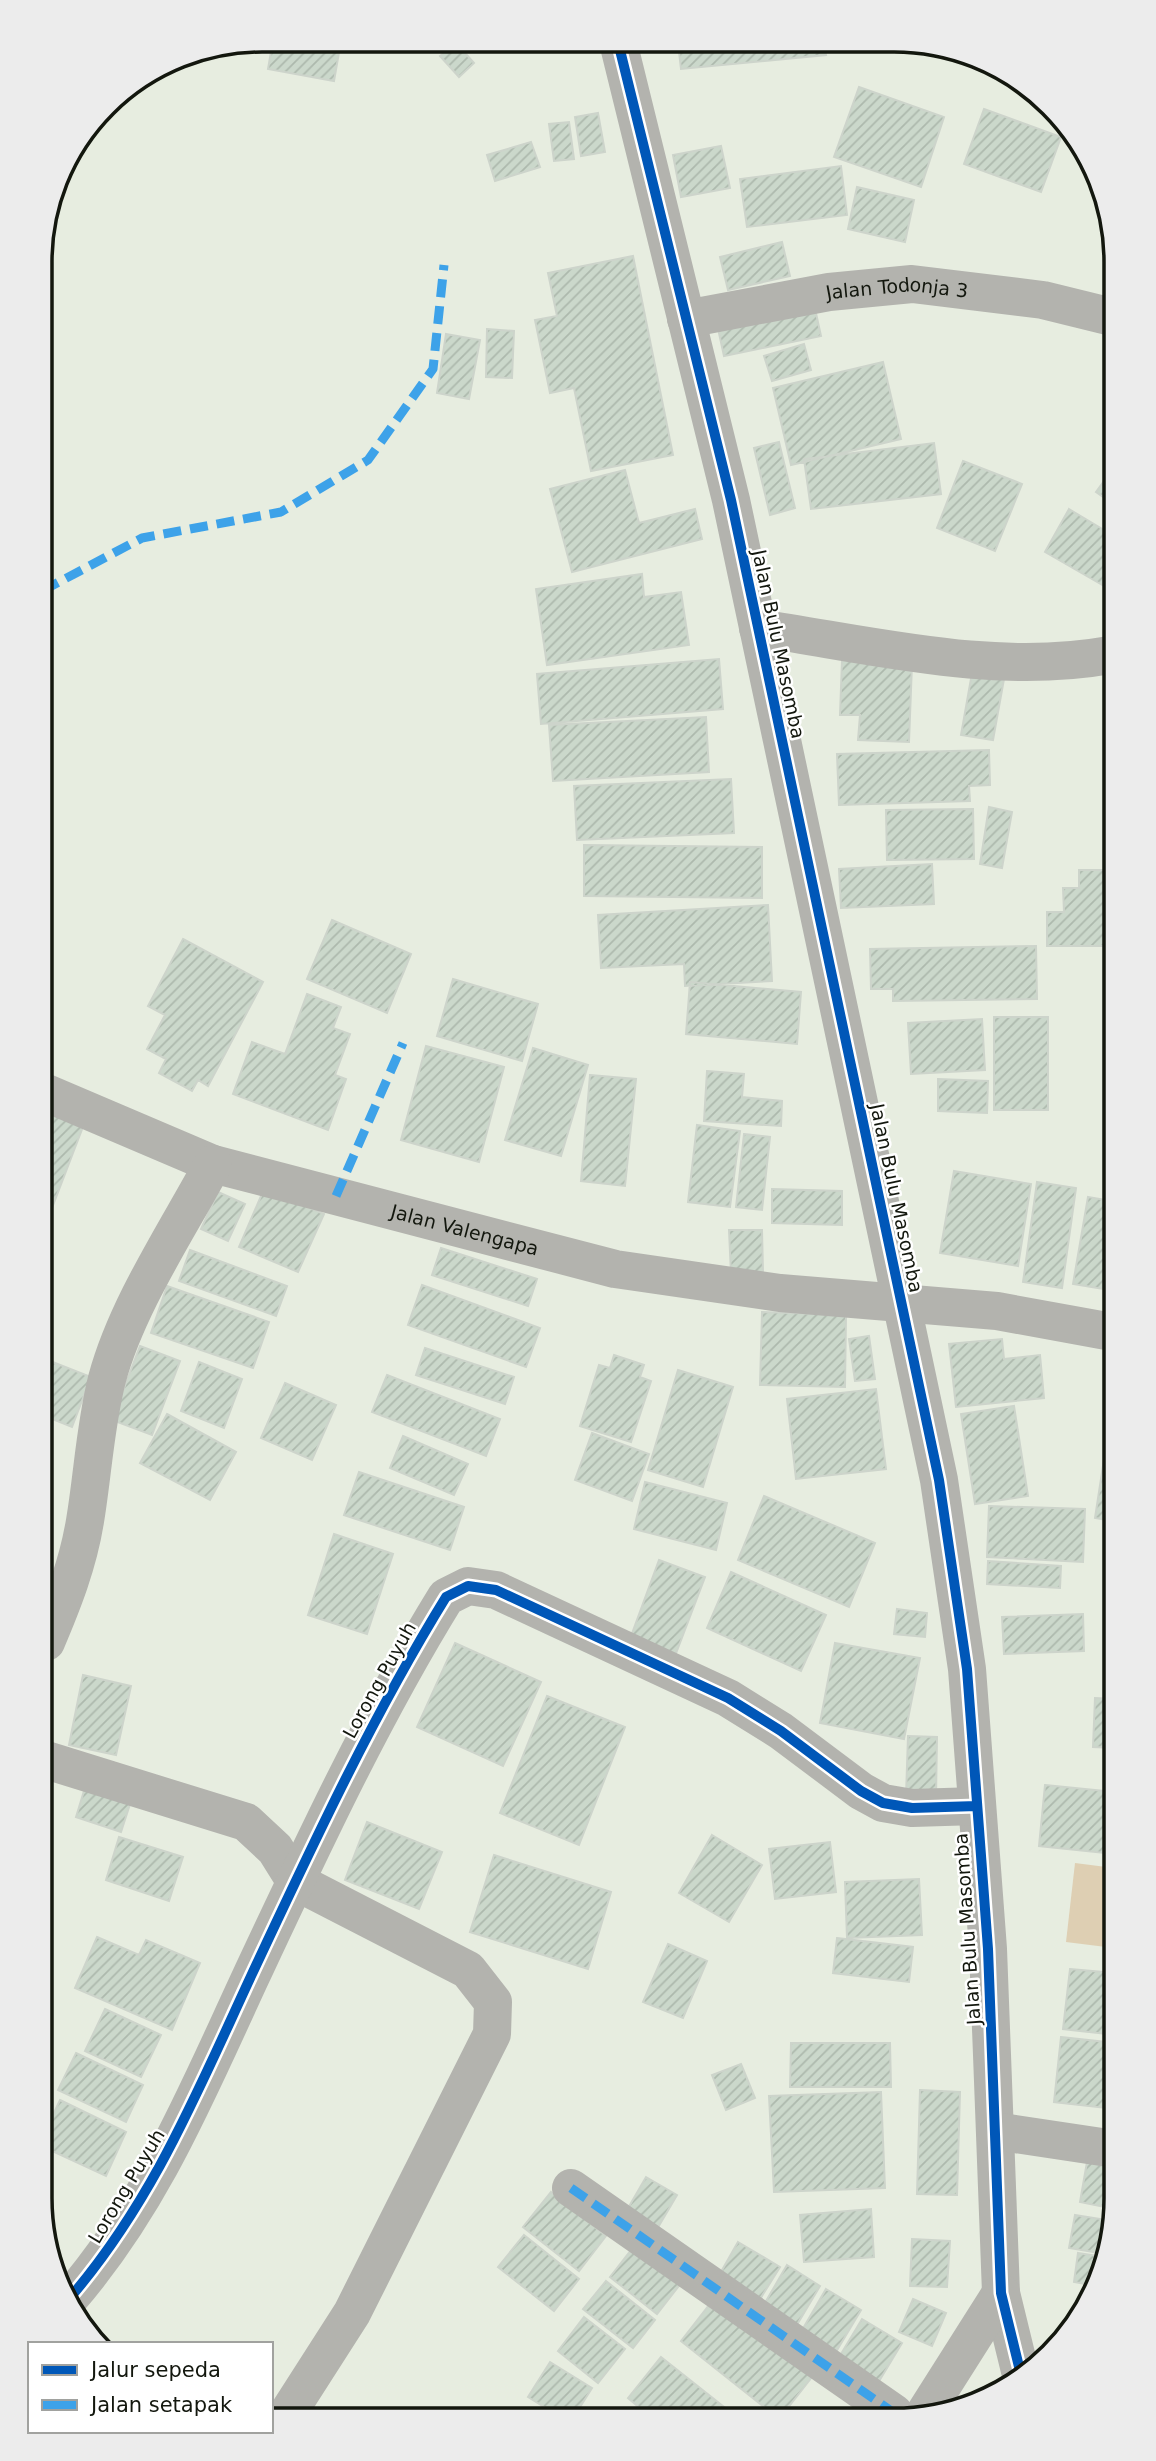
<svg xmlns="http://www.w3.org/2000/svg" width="1156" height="2461" font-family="'DejaVu Sans',sans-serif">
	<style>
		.pitch { fill: #decfb3 }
		.building { fill: url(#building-hatch); stroke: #cdd4cb; stroke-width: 2 }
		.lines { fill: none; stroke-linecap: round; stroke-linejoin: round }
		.minor { stroke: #b3b3ae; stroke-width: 38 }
		.quiet { stroke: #3da2e9; stroke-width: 9; stroke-dasharray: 18 9; stroke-linecap: butt }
		.cycleway-casing { stroke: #fff; stroke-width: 15 }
		.cycleway { stroke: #0057b8; stroke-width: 10 }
		.labels { text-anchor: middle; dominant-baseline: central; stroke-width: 5; stroke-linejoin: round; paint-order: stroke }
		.street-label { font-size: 19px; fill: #13170e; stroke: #fff }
		.rim { fill: none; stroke: #13170e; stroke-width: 3.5 }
	</style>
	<defs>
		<pattern id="building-hatch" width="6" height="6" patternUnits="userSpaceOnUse" patternTransform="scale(1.75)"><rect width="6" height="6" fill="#cbd8cb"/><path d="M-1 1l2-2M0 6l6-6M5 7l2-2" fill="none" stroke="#adb9ad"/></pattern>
	</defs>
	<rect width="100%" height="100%" fill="#e7ede0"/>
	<path class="pitch" d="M 1075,1863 L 1114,1868 L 1114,1948 L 1066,1942 Z"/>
	<path class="building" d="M 273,40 L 341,41 L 334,81 L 268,69 Z
		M 456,43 L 474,63 L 459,77 L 440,56 Z
		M 678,43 L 824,44 L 826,55 L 681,69 Z
		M 859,87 L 944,117 L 921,187 L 834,157 Z
		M 984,109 L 1061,137 L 1041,192 L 964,164 Z
		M 598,113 L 605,152 L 581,156 L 575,117 Z
		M 569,122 L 574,159 L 554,161 L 549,124 Z
		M 531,142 L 540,167 L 495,181 L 487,155 Z
		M 721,146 L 730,188 L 681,197 L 673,155 Z
		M 841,166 L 847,215 L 747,227 L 740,179 Z
		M 857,187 L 914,200 L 905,242 L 848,229 Z
		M 782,242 L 790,276 L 728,290 L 720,257 Z
		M 633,256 L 673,455 L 591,471 L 574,388 L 550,393 L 535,320 L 557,316 L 548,273 Z
		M 814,304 L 821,336 L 724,356 L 717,324 Z
		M 487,329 L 514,331 L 512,378 L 486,377 Z
		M 446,334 L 480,340 L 469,399 L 437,393 Z
		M 804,344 L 811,370 L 772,381 L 764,356 Z
		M 883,362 L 901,439 L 791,465 L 773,388 Z
		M 779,442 L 795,508 L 770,515 L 754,448 Z
		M 934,443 L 941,494 L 811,509 L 804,459 Z
		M 963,461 L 1022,484 L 995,551 L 937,528 Z
		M 625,470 L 639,523 L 695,509 L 702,539 L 572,572 L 550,489 Z
		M 1109,474 L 1109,501 L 1096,492 Z
		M 1069,509 L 1109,533 L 1109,577 L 1104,586 L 1045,552 Z
		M 642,574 L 644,597 L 681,592 L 689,645 L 547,665 L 536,589 Z
		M 719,659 L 723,709 L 541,724 L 537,674 Z
		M 842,660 L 912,664 L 909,742 L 858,740 L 860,715 L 840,715 Z
		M 972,673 L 1004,679 L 993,740 L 961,735 Z
		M 706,717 L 709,772 L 553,781 L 549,725 Z
		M 989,750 L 990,785 L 969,786 L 970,801 L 839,805 L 837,754 Z
		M 731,779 L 734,833 L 577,840 L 574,786 Z
		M 989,807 L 1012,812 L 1002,868 L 980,864 Z
		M 973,809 L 974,859 L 887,860 L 886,810 Z
		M 584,845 L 762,847 L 762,898 L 584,896 Z
		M 932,864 L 934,904 L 841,908 L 839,869 Z
		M 1079,870 L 1109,870 L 1110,946 L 1047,946 L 1047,912 L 1064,912 L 1063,888 L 1079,888 Z
		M 768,905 L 772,981 L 685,986 L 684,964 L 601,968 L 598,915 Z
		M 332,920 L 411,954 L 387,1013 L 307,979 Z
		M 183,939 L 263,982 L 208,1086 L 198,1080 L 192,1091 L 159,1073 L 166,1059 L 147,1049 L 165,1015 L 148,1006 Z
		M 1036,946 L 1037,999 L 893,1001 L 893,989 L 871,989 L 870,949 Z
		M 453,979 L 538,1004 L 522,1061 L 437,1036 Z
		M 690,982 L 801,992 L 797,1044 L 686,1034 Z
		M 307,994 L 341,1007 L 333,1028 L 350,1034 L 335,1075 L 346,1079 L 328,1130 L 233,1094 L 252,1042 L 285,1054 Z
		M 994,1017 L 1048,1017 L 1048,1110 L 994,1110 Z
		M 982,1019 L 985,1070 L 911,1074 L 908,1023 Z
		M 426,1046 L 504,1067 L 479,1162 L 401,1140 Z
		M 533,1048 L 588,1065 L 561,1156 L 505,1140 Z
		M 707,1071 L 744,1074 L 742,1097 L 782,1101 L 781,1126 L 704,1121 Z
		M 590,1075 L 636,1079 L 625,1186 L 581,1181 Z
		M 938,1079 L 988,1081 L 987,1113 L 938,1111 Z
		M 44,1109 L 84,1124 L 44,1229 Z
		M 697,1125 L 740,1131 L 730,1207 L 688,1202 Z
		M 744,1134 L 770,1137 L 762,1210 L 736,1207 Z
		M 954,1171 L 1031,1184 L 1018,1266 L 940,1253 Z
		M 1037,1182 L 1076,1188 L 1062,1288 L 1023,1282 Z
		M 264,1189 L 324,1214 L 298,1272 L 239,1247 Z
		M 772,1189 L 842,1191 L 842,1225 L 772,1223 Z
		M 218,1192 L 245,1204 L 228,1241 L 201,1229 Z
		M 1088,1197 L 1112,1201 L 1110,1290 L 1073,1284 Z
		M 729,1230 L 762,1230 L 763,1273 L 731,1274 Z
		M 441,1248 L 537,1279 L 528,1306 L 432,1275 Z
		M 190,1250 L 287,1286 L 276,1316 L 179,1281 Z
		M 422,1285 L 540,1328 L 526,1367 L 408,1325 Z
		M 167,1286 L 269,1322 L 253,1368 L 151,1333 Z
		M 762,1312 L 846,1315 L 845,1387 L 760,1385 Z
		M 869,1336 L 875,1379 L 855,1381 L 849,1339 Z
		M 1002,1339 L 1004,1359 L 1040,1355 L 1044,1398 L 956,1407 L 949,1344 Z
		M 140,1346 L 180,1361 L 152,1435 L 112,1420 Z
		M 425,1348 L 514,1377 L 505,1404 L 416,1375 Z
		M 614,1355 L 644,1365 L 640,1377 L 651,1381 L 631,1442 L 580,1426 L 599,1365 L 610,1368 Z
		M 45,1359 L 91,1377 L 72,1427 L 45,1416 Z
		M 199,1362 L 242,1379 L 224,1428 L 181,1411 Z
		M 678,1370 L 733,1387 L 703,1487 L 648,1470 Z
		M 387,1375 L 500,1419 L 486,1456 L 372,1412 Z
		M 285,1383 L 336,1405 L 312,1460 L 261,1438 Z
		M 876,1389 L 886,1469 L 796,1479 L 787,1399 Z
		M 1014,1406 L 1028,1496 L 975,1504 L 961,1414 Z
		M 1112,1407 L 1113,1521 L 1095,1518 Z
		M 167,1414 L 236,1452 L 210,1500 L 140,1463 Z
		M 592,1433 L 649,1454 L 632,1501 L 575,1480 Z
		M 403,1436 L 468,1464 L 454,1495 L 390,1468 Z
		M 359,1472 L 464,1507 L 450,1550 L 344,1515 Z
		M 645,1482 L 727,1503 L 716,1550 L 634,1529 Z
		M 764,1496 L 875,1543 L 849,1607 L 738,1560 Z
		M 989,1506 L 1085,1509 L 1083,1562 L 987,1557 Z
		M 334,1534 L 393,1554 L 367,1634 L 308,1615 Z
		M 659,1560 L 705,1577 L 675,1656 L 630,1639 Z
		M 988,1561 L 1061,1566 L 1060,1588 L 987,1584 Z
		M 731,1572 L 826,1615 L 801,1671 L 707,1628 Z
		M 897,1609 L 927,1613 L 925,1637 L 894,1634 Z
		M 1083,1614 L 1084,1651 L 1004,1654 L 1002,1617 Z
		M 455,1643 L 541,1682 L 503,1766 L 417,1727 Z
		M 835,1643 L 920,1658 L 904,1739 L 820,1723 Z
		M 83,1675 L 131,1686 L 116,1755 L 69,1745 Z
		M 547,1696 L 625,1727 L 579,1845 L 500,1813 Z
		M 1095,1698 L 1113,1699 L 1114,1748 L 1093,1747 Z
		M 908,1736 L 937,1737 L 936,1798 L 906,1796 Z
		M 87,1781 L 133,1795 L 121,1832 L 76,1817 Z
		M 1045,1785 L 1114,1792 L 1114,1854 L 1039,1846 Z
		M 367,1822 L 442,1852 L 419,1909 L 345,1880 Z
		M 712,1835 L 762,1865 L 729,1922 L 679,1893 Z
		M 119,1837 L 183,1857 L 169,1901 L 106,1880 Z
		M 830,1842 L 836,1892 L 775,1899 L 769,1849 Z
		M 494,1855 L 611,1892 L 588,1969 L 470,1932 Z
		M 919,1879 L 922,1935 L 847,1938 L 845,1882 Z
		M 97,1937 L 139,1955 L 146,1940 L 200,1963 L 172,2030 L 75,1988 Z
		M 837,1938 L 913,1947 L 909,1982 L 833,1973 Z
		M 668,1944 L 707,1961 L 683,2018 L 643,2002 Z
		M 1070,1969 L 1114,1973 L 1115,2035 L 1063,2029 Z
		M 105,2009 L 161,2035 L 141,2077 L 85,2051 Z
		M 1061,2037 L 1115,2043 L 1115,2109 L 1054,2102 Z
		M 791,2043 L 890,2043 L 891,2087 L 790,2087 Z
		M 76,2053 L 143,2085 L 126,2122 L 58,2090 Z
		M 741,2064 L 755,2098 L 726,2110 L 712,2075 Z
		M 920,2090 L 960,2092 L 957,2195 L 917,2194 Z
		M 881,2092 L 885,2188 L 774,2192 L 769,2096 Z
		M 60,2100 L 126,2132 L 106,2176 L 48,2149 L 47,2127 Z
		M 1087,2162 L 1115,2167 L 1115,2209 L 1080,2202 Z
		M 646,2177 L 677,2195 L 657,2229 L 627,2210 Z
		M 551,2192 L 606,2236 L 579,2271 L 523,2227 Z
		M 871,2209 L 874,2257 L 804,2262 L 800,2215 Z
		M 1075,2215 L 1113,2221 L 1106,2254 L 1069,2248 Z
		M 524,2235 L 579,2279 L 554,2311 L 498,2267 Z
		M 912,2239 L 950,2241 L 947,2287 L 910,2286 Z
		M 738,2242 L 780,2267 L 757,2304 L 717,2279 Z
		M 635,2245 L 682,2282 L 657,2314 L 610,2277 Z
		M 1078,2253 L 1105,2257 L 1097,2286 L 1074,2282 Z
		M 787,2265 L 820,2286 L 795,2328 L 762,2308 Z
		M 606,2281 L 655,2320 L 633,2348 L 583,2309 Z
		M 826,2289 L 861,2310 L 836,2352 L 801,2332 Z
		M 913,2299 L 946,2313 L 932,2346 L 899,2332 Z
		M 713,2300 L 812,2377 L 783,2414 L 773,2414 L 681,2341 Z
		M 584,2317 L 625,2349 L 598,2383 L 558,2351 Z
		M 862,2319 L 902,2343 L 878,2383 L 838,2359 Z
		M 661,2357 L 733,2414 L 648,2415 L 628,2398 Z
		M 550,2362 L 592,2388 L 575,2415 L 557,2415 L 528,2397 Z"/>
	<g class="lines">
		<g class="minor">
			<path d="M 618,42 L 731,500 L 939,1480 L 967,1669 L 988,1949 L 1001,2293 L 1022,2379"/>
			<path id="s1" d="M 686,319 L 829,292 L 912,284 L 1043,300 L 1108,316"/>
			<path d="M 758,628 C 873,645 994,676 1110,655"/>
			<path id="s2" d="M 44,1092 L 213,1164 L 615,1269 L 780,1293 L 997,1311 L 1112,1332"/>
			<path d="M 46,1642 C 63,1602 78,1564 85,1521 C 93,1473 95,1426 107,1379 C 127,1305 177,1231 213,1164"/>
			<path d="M 46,1760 L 246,1822 L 275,1849 L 295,1881 L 468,1970 L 493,2002 L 492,2034 L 352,2313 L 286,2416"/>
			<path d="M 995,2131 L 1115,2149"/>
			<path d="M 571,2188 L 894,2413"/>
			<path d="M 68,2300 C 153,2202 198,2090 252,1974 C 312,1846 372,1717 446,1597 L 468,1586 L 496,1590 L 728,1698 L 781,1731 L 861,1791 L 883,1803 L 912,1808 L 977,1806"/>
			<path d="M 925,2413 L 1001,2293"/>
		</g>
		<path class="quiet" d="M 42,591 L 142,538 L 281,512 L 368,460 L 433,369 L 444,265
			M 336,1196 L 403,1043
			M 571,2188 L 894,2413"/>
		<defs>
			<path id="cycleway" d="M 618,42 L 731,500 L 939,1480 L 967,1669 L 988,1949 L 1001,2293 L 1022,2379
				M 68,2300 C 153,2202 198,2090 252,1974 C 312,1846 372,1717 446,1597 L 468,1586 L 496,1590 L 728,1698 L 781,1731 L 861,1791 L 883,1803 L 912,1808 L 977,1806"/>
		</defs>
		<use href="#cycleway" class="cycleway-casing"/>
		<use href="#cycleway" class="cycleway"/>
	</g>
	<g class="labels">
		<g class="street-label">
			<text stroke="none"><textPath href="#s1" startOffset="214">Jalan Todonja 3</textPath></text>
			<text transform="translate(779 644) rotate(78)">Jalan Bulu Masomba</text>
			<text transform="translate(897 1198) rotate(78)">Jalan Bulu Masomba</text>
			<text stroke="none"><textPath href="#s2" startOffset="444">Jalan Valengapa</textPath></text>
			<text transform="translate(379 1680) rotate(-61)">Lorong Puyuh</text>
			<text transform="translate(967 1929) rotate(-94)">Jalan Bulu Masomba</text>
			<text transform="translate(126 2186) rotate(-59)">Lorong Puyuh</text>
		</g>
	</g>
	<path d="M0 0H1156V2461H0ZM262 52H894A210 210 0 0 1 1104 262V2198A210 210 0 0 1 894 2408H262A210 210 0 0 1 52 2198V262A210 210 0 0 1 262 52Z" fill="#ececec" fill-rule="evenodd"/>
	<path class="rim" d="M262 52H894A210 210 0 0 1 1104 262V2198A210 210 0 0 1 894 2408H262A210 210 0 0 1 52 2198V262A210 210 0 0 1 262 52Z"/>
	<rect x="28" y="2342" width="245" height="91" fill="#ffffff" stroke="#a1a29f" stroke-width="2"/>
	<rect x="42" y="2365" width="35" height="10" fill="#0057b8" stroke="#a1a29f" stroke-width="2"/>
	<text x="91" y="2377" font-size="21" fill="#13170e">Jalur sepeda</text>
	<rect x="42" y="2400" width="35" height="10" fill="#3da2e9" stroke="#a1a29f" stroke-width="2"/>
	<text x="91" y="2412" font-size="21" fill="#13170e">Jalan setapak</text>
</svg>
